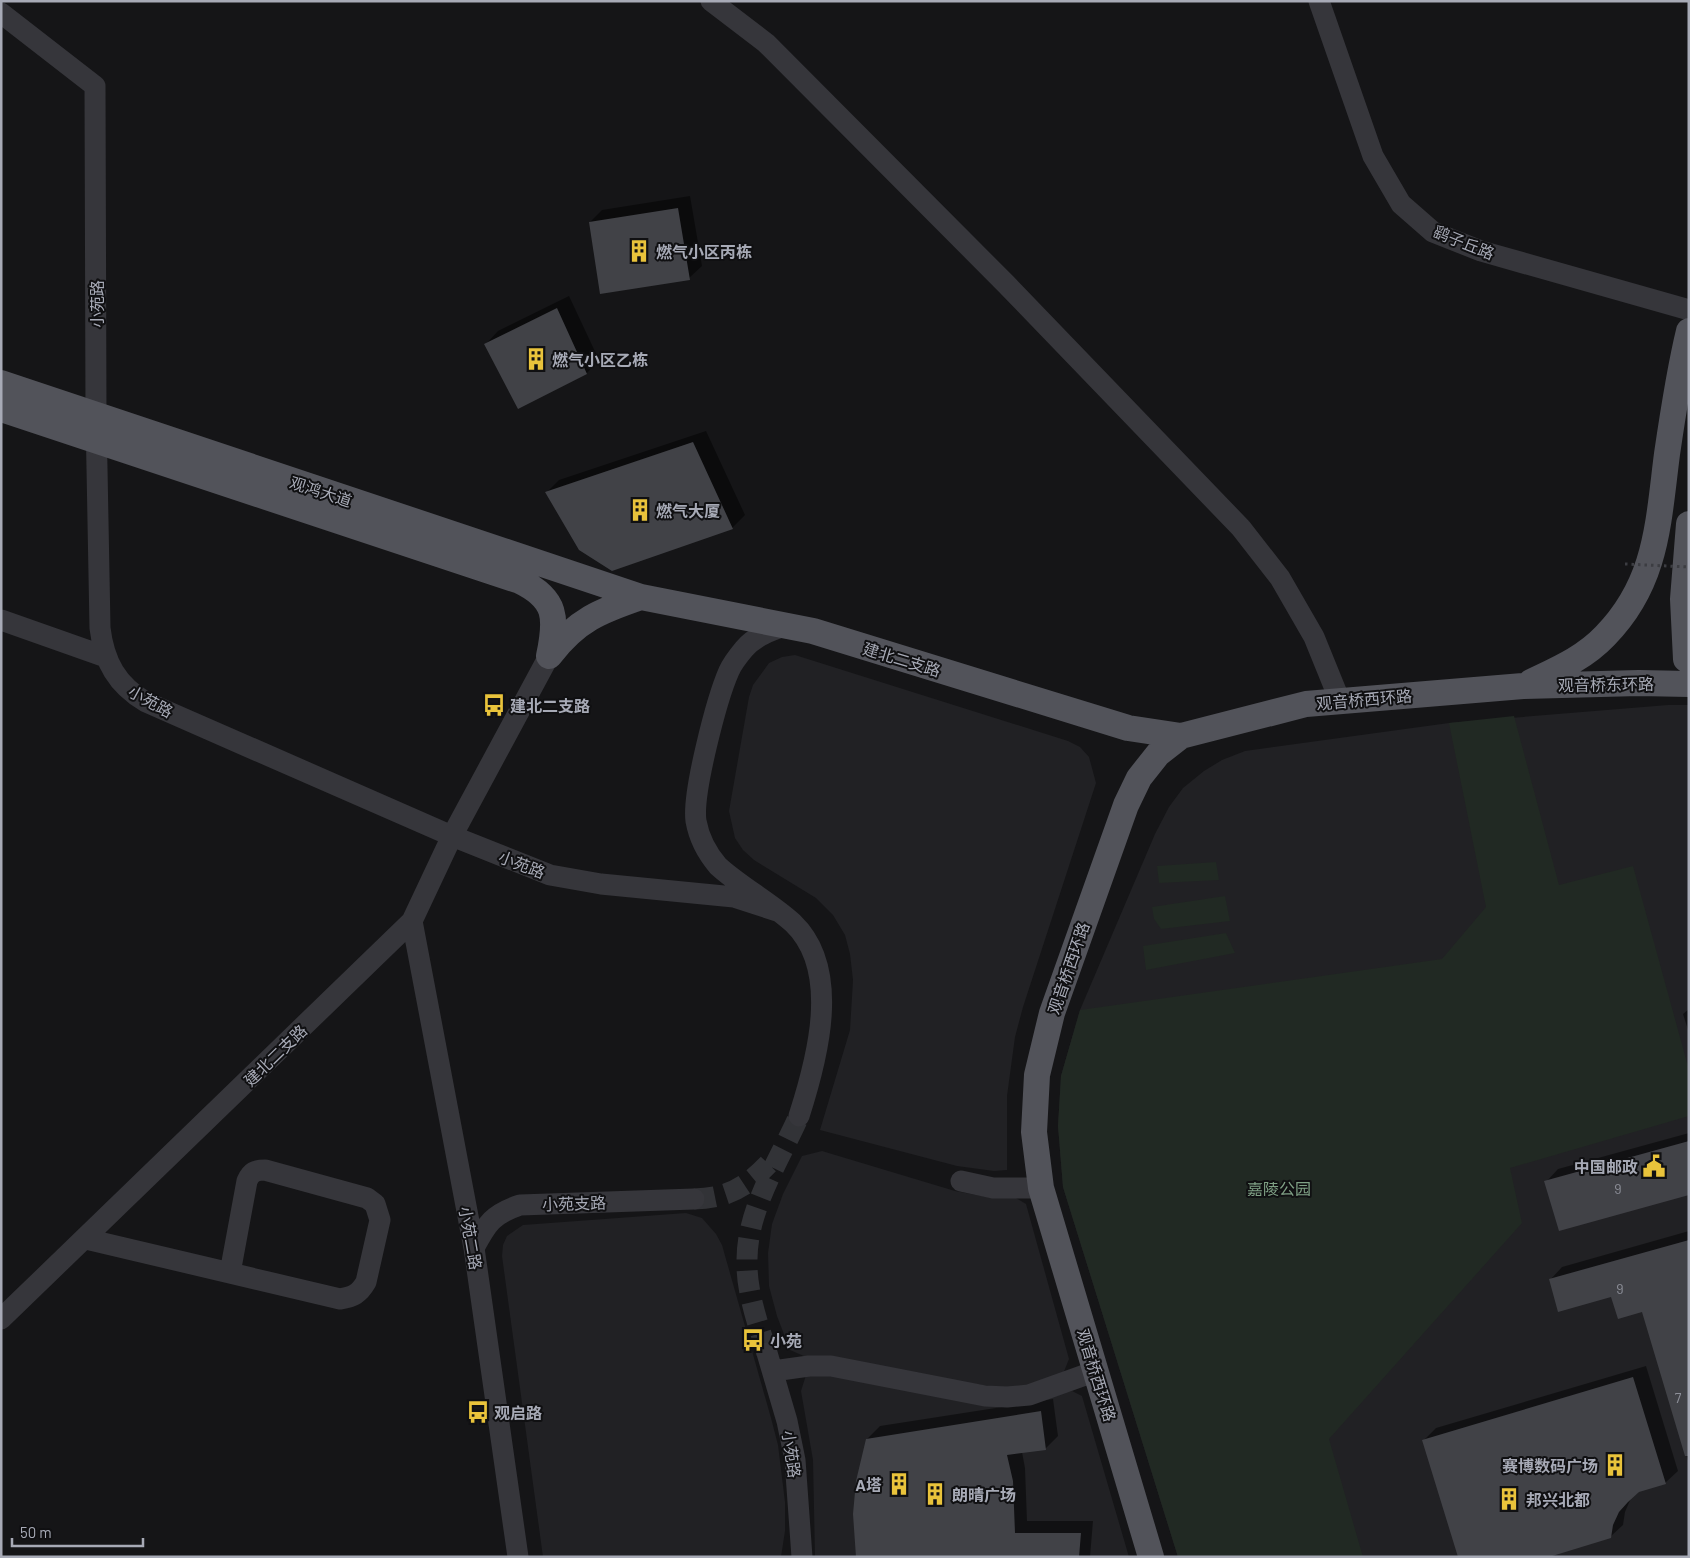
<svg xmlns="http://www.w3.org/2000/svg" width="1690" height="1558" font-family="Barlow,'Noto Sans SC',sans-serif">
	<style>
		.built { fill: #212124 }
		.green { fill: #212923 }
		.shadow { fill: #0007 }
		.building { fill: #414247 }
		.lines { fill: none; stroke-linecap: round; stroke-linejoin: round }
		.minor-tunnel { stroke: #323337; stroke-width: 21; stroke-dasharray: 21 11; stroke-linecap: butt }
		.minor { stroke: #36363b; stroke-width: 21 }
		.major { stroke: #52535a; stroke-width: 26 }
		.path-bridge { stroke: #3c3d42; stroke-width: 3; stroke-dasharray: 2.5 4; stroke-linecap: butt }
		.labels { text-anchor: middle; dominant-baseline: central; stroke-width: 4; stroke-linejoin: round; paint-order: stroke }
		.number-label { font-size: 14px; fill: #8e909a }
		.street-label { font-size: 16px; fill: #a7aab6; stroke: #101012 }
		.poi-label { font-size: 16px; font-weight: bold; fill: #a7aab6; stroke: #101012; text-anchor: start }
		.park-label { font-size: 16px; fill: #7fa085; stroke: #101012 }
	</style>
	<rect width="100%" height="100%" fill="#151517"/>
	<path class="built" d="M 795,655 L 1068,741 L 1080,747 L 1089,757 L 1096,783 L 1023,1007 L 1015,1037 L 1007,1096 L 1007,1170 L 994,1171 L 957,1166 L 820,1130 L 850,1030 L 853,980 L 850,954 L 845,935 L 833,915 L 816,898 L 754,860 L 743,850 L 735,838 L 729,811 L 749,697 L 753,685 L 769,663 L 782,657 Z
		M 1668,705 L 1689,705 L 1689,1557 L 1178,1557 L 1063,1187 L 1058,1126 L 1061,1076 L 1080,1010 L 1155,834 L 1169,807 L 1183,788 L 1204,771 L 1222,760 L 1245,751 L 1449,723 Z
		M 822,1151 L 955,1191 L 993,1198 L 1016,1198 L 1026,1204 L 1069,1359 L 1063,1374 L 1029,1386 L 1007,1389 L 806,1357 L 790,1350 L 777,1316 L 769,1286 L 768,1253 L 772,1224 L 783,1194 L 802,1156 Z
		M 686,1213 L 702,1218 L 716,1234 L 722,1245 L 771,1418 L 778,1445 L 785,1502 L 785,1531 L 781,1557 L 543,1557 L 502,1256 L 503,1245 L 507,1236 L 523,1225 Z
		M 832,1374 L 985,1402 L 1072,1391 L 1082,1396 L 1129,1557 L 815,1557 L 813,1460 L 801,1391 L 806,1375 Z"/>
	<path class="green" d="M 1514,716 L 1559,885 L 1633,866 L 1689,1070 L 1689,1116 L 1510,1168 L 1522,1223 L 1329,1439 L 1363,1557 L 1178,1557 L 1063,1187 L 1058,1126 L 1061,1076 L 1080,1010 L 1442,959 L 1486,907 L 1449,723 Z
		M 1216,862 L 1219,880 L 1159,883 L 1157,866 Z
		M 1225,896 L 1230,921 L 1161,929 L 1154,919 L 1152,907 Z
		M 1226,933 L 1235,953 L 1146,970 L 1143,946 Z"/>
	<path class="shadow" d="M 690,196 L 702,266 L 689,278 L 590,222 L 602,210 Z
		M 569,296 L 599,360 L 587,373 L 519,407 L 486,344 L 498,331 Z
		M 706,431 L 745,515 L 732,528 L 547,492 L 559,480 Z
		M 1689,1009 L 1689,1033 L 1683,1014 Z
		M 1689,1133 L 1689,1193 L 1546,1182 L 1558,1169 Z
		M 1689,1231 L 1689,1464 L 1643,1311 L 1612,1295 L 1550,1280 L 1562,1267 Z
		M 1646,1366 L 1678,1471 L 1665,1483 L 1638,1491 L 1631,1498 L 1625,1512 L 1623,1525 L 1610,1537 L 1424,1440 L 1436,1428 Z
		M 1053,1399 L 1058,1436 L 1046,1448 L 1022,1452 L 1025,1468 L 1027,1521 L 1093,1521 L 1090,1557 L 857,1557 L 867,1439 L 880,1426 Z"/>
	<path class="building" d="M 678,208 L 690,280 L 600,294 L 589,222 Z
		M 557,308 L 587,374 L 518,409 L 484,344 Z
		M 693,442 L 733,529 L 612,571 L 579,550 L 545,492 Z
		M 1689,1141 L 1689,1195 L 1559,1231 L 1544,1181 Z
		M 1689,1240 L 1689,1456 L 1685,1456 L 1642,1312 L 1618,1319 L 1611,1297 L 1558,1312 L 1549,1279 Z
		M 1633,1377 L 1666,1484 L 1639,1492 L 1628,1502 L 1619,1512 L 1613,1525 L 1611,1538 L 1549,1557 L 1458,1557 L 1422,1440 Z
		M 1041,1411 L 1046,1450 L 1007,1455 L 1013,1481 L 1015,1533 L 1081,1533 L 1079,1557 L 856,1557 L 853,1514 L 856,1481 L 866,1439 Z"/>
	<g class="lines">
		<path class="minor-tunnel" d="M 694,1199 C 731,1198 749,1185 773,1159
			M 767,1353 C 758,1324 746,1291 747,1260 C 747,1209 779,1161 799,1116"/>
		<path class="minor" d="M 711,1 L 766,43 L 1006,284 L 1241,528 L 1280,578 L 1314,637 L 1340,701
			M 1319,1 L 1373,156 L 1401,204 L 1433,232 L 1481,251 L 1689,310
			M 1,13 L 95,86 L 96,415 L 100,628 C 104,662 117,685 146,702 L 452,836 L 550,875 L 601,884 L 734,897 L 777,911
			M 1,620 L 106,657
			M 787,625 C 772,630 755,636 744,649 C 739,655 732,664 729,671 C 717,698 692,793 696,821 C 699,838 707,853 718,866 C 741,887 770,902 793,923 C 842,970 817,1060 799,1116
			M 412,921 L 474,1248 L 518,1557
			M 961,1181 L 993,1188 L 1041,1188
			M 86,1239 L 340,1299 C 353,1297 359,1294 366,1282 L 380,1220 L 375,1204 L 367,1198 L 265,1170 C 255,1170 251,1172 247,1181 L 230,1273
			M 474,1248 C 487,1223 493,1214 520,1205 L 694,1199
			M 1,1319 L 412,921 L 452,836 L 549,656
			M 767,1353 L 787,1421 L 795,1460 L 802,1557
			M 773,1371 L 809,1366 L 831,1366 L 985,1396 L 1007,1397 L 1029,1395 L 1096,1371"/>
		<path class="major" d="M 1,383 L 641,597 L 813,631 L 1128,728 L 1181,736
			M 1,409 L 520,581 C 557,599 557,618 549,656
			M 550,655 C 577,620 600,611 641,597
			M 1686,659 L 1683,599 L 1689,524
			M 1531,682 C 1558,669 1584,658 1605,636 C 1657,583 1658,524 1667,454 C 1673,413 1679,372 1689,331
			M 1151,1557 L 1041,1188 L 1034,1132 L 1037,1075 L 1052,1013 L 1126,805 L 1139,778 L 1158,754 L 1181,736 L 1306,704 L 1523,686 L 1639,683 L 1689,684"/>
		<path class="path-bridge" d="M 1625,564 L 1689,567"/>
	</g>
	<defs>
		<symbol id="building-bare" viewBox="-9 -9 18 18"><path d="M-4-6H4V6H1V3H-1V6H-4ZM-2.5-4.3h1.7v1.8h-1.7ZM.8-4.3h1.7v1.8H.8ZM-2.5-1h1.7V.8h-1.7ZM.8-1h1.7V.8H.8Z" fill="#e9c33b" stroke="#101012" stroke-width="2.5" paint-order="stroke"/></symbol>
		<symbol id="bus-bare" viewBox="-9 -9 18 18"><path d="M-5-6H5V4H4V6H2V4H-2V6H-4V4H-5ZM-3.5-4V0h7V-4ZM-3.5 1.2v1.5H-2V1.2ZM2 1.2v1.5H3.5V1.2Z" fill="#e9c33b" stroke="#101012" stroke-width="2.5" paint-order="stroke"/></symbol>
		<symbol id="civic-bare" viewBox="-9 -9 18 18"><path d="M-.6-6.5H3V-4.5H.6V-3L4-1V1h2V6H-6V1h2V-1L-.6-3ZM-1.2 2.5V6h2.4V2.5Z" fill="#e9c33b" stroke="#101012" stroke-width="2.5" paint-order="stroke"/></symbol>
	</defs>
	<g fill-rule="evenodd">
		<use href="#building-bare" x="623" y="235" width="32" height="32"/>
		<use href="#building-bare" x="520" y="343" width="32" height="32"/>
		<use href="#building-bare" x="624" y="494" width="32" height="32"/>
		<use href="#bus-bare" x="478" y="689" width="32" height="32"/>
		<use href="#civic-bare" x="1638" y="1150" width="32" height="32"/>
		<use href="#bus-bare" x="737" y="1324" width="32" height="32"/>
		<use href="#bus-bare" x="462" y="1396" width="32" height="32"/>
		<use href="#building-bare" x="1599" y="1449" width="32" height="32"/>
		<use href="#building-bare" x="883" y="1468" width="32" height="32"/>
		<use href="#building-bare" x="919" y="1478" width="32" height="32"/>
		<use href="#building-bare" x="1493" y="1483" width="32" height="32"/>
	</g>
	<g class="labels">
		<g class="number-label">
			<text x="1618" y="1188">9</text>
			<text x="1620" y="1288">9</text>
			<text x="1678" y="1397">7</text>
		</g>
		<g class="street-label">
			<text transform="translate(1464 242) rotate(22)">鹞子丘路</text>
			<text transform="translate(96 304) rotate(-90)">小苑路</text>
			<text transform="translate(321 491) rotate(18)">观鸿大道</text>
			<text transform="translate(902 659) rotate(17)">建北二支路</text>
			<text transform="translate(1606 684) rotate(-1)">观音桥东环路</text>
			<text transform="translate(1364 699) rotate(-5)">观音桥西环路</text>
			<text transform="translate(151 701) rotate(29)">小苑路</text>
			<text transform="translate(522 864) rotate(21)">小苑路</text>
			<text transform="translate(1068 968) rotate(-71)">观音桥西环路</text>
			<text transform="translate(275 1055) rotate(-44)">建北二支路</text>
			<text transform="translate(574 1203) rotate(-2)">小苑支路</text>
			<text transform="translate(471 1238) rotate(80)">小苑二路</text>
			<text transform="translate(1097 1375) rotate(73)">观音桥西环路</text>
			<text transform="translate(792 1454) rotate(82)">小苑路</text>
		</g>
		<g class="poi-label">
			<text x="656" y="251">燃气小区丙栋</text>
			<text x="552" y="359">燃气小区乙栋</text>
			<text x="656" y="510">燃气大厦</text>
			<text x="510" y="705">建北二支路</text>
			<text x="1638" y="1166" text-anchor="end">中国邮政</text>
			<text x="770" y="1340">小苑</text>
			<text x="494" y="1412">观启路</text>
			<text x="1598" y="1465" text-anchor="end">赛博数码广场</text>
			<text x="882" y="1484" text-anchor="end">A塔</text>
			<text x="952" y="1494">朗晴广场</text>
			<text x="1526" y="1499">邦兴北都</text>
		</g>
		<g class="park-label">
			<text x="1279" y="1188">嘉陵公园</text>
		</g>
	</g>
	<rect width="1690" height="1558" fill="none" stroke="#a7aab6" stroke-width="5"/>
	<path d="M12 1538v8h131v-8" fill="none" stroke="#a7aab6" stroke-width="2.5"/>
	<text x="20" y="1538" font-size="15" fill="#a7aab6" stroke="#101012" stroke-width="4" paint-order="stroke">50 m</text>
</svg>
